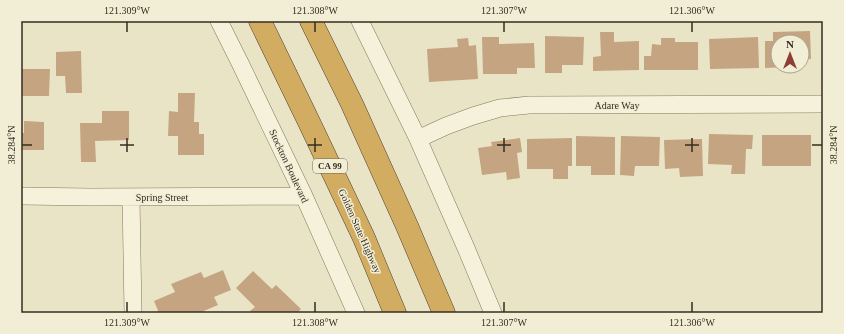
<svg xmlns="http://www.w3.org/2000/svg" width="844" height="334" font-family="Georgia,serif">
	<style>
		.building { fill: #c5a581 }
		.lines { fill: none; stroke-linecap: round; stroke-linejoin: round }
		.minor-casing { stroke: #84775e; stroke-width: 18 }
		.highway-casing { stroke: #534532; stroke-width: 23 }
		.minor { stroke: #f6f1da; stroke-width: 17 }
		.highway { stroke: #d1ac61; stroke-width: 22 }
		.ticks { fill: none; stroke: #362d21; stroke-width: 1.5 }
		.labels { text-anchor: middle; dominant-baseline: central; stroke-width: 3; stroke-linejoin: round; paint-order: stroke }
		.shield { fill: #f2eed6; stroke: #6e6757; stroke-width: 1 }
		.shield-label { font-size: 9px; font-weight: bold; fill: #362d21 }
		.street-label { font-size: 10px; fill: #362d21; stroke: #f2eed6 }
		.neatline { fill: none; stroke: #362d21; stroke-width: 1.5 }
		.ticks-label { font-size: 10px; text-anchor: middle; fill: #362d21 }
	</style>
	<rect width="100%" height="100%" fill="#eae4c7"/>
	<path class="building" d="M 810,31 L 811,59 L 802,59 L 802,42 L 778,42 L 778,66 L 789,66 L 789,67 L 765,68 L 765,41 L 773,41 L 773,32 Z
		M 600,32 L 614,32 L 614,42 L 639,41 L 639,70 L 593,71 L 593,57 L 601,56 Z
		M 545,36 L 584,37 L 583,65 L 562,65 L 562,73 L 545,73 Z
		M 482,37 L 499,37 L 499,44 L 534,43 L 535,68 L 517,68 L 517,74 L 483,74 Z
		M 758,37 L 759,68 L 710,69 L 709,39 Z
		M 468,38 L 469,46 L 476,45 L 478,79 L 429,82 L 427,49 L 458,47 L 457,39 Z
		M 661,38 L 675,38 L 675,42 L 698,42 L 698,70 L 644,70 L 644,56 L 651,56 L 652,44 L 661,45 Z
		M 81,51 L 82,93 L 66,93 L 65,76 L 56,76 L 56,52 Z
		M 22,69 L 50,69 L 49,96 L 22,96 Z
		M 178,93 L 195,93 L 194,122 L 199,122 L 199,134 L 204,134 L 204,155 L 178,155 L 178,136 L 168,136 L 169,111 L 178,112 Z
		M 102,111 L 129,111 L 129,140 L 95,141 L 96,162 L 81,162 L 80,123 L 102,123 Z
		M 24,121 L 44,122 L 44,150 L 21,150 L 21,133 L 24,133 Z
		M 709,134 L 753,135 L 752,149 L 746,149 L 745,174 L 731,174 L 732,165 L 708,164 Z
		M 762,135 L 811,135 L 811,166 L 762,166 Z
		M 576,136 L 615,137 L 615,175 L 591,175 L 591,166 L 576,166 Z
		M 621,136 L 660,137 L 659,166 L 635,166 L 634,176 L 620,175 Z
		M 520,138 L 522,152 L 517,153 L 520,178 L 507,180 L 506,172 L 482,175 L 478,148 L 492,146 L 491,142 Z
		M 572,138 L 572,166 L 568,166 L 568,179 L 553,179 L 553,169 L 527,169 L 527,139 Z
		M 702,139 L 703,176 L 680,177 L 679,168 L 665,169 L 664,140 Z
		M 223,270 L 231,290 L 214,297 L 218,305 L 199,313 L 183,313 L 183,312 L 181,313 L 159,313 L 154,301 L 175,292 L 171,284 L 201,272 L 204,278 Z
		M 253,271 L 272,289 L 276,285 L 301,309 L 298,312 L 298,313 L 252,313 L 250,311 L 255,307 L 236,288 Z"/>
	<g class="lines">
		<defs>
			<path id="minor" d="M 219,21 L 241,65 L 304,196 L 356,313
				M 360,21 L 418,139 L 466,248 L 493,313
				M 418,139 L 446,126 L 473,116 L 500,108 L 529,105 L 823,104
				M 21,196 L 90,197 L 304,196
				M 131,197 L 133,313"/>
			<path id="highway" d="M 260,21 L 309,122 L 364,238 L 395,313
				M 311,21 L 352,104 L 407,226 L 444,313"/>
		</defs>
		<use href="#minor" class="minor-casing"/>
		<use href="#highway" class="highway-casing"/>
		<use href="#minor" class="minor"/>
		<use href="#highway" class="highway"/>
	</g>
	<path class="ticks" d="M 127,22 L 127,32M 315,22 L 315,32M 504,22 L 504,32M 692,22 L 692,32M 127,138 L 127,152M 315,138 L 315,152M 504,138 L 504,152M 692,138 L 692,152M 22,145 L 32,145M 120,145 L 134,145M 308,145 L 322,145M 497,145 L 511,145M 685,145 L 699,145M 812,145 L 822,145M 127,302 L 127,312M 315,302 L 315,312M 504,302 L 504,312M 692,302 L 692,312"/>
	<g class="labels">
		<rect class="shield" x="313" y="159" width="34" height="14" rx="3"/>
		<g class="shield-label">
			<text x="330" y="166">CA 99</text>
		</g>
		<g class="street-label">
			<text x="617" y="105">Adare Way</text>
			<text transform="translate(289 166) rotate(65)">Stockton Boulevard</text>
			<text x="162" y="197">Spring Street</text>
			<text transform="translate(360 231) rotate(66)">Golden State Highway</text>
		</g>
	</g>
	<rect width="844" height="334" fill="none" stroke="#f2eed6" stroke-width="44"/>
	<g transform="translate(790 54)"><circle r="19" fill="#f2eed6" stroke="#a7a18e"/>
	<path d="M0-3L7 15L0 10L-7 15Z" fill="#8e3e34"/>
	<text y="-6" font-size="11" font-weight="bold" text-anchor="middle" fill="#362d21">N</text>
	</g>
	<rect x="22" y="22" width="800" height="290" class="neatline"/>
	<g class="ticks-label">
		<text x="127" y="14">121.309°W</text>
		<text x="315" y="14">121.308°W</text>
		<text x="504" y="14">121.307°W</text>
		<text x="692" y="14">121.306°W</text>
		<text transform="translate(11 145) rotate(-90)" y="4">38.284°N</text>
		<text transform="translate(833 145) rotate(-90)" y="4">38.284°N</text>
		<text x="127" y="326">121.309°W</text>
		<text x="315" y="326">121.308°W</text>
		<text x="504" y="326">121.307°W</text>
		<text x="692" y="326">121.306°W</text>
	</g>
</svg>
